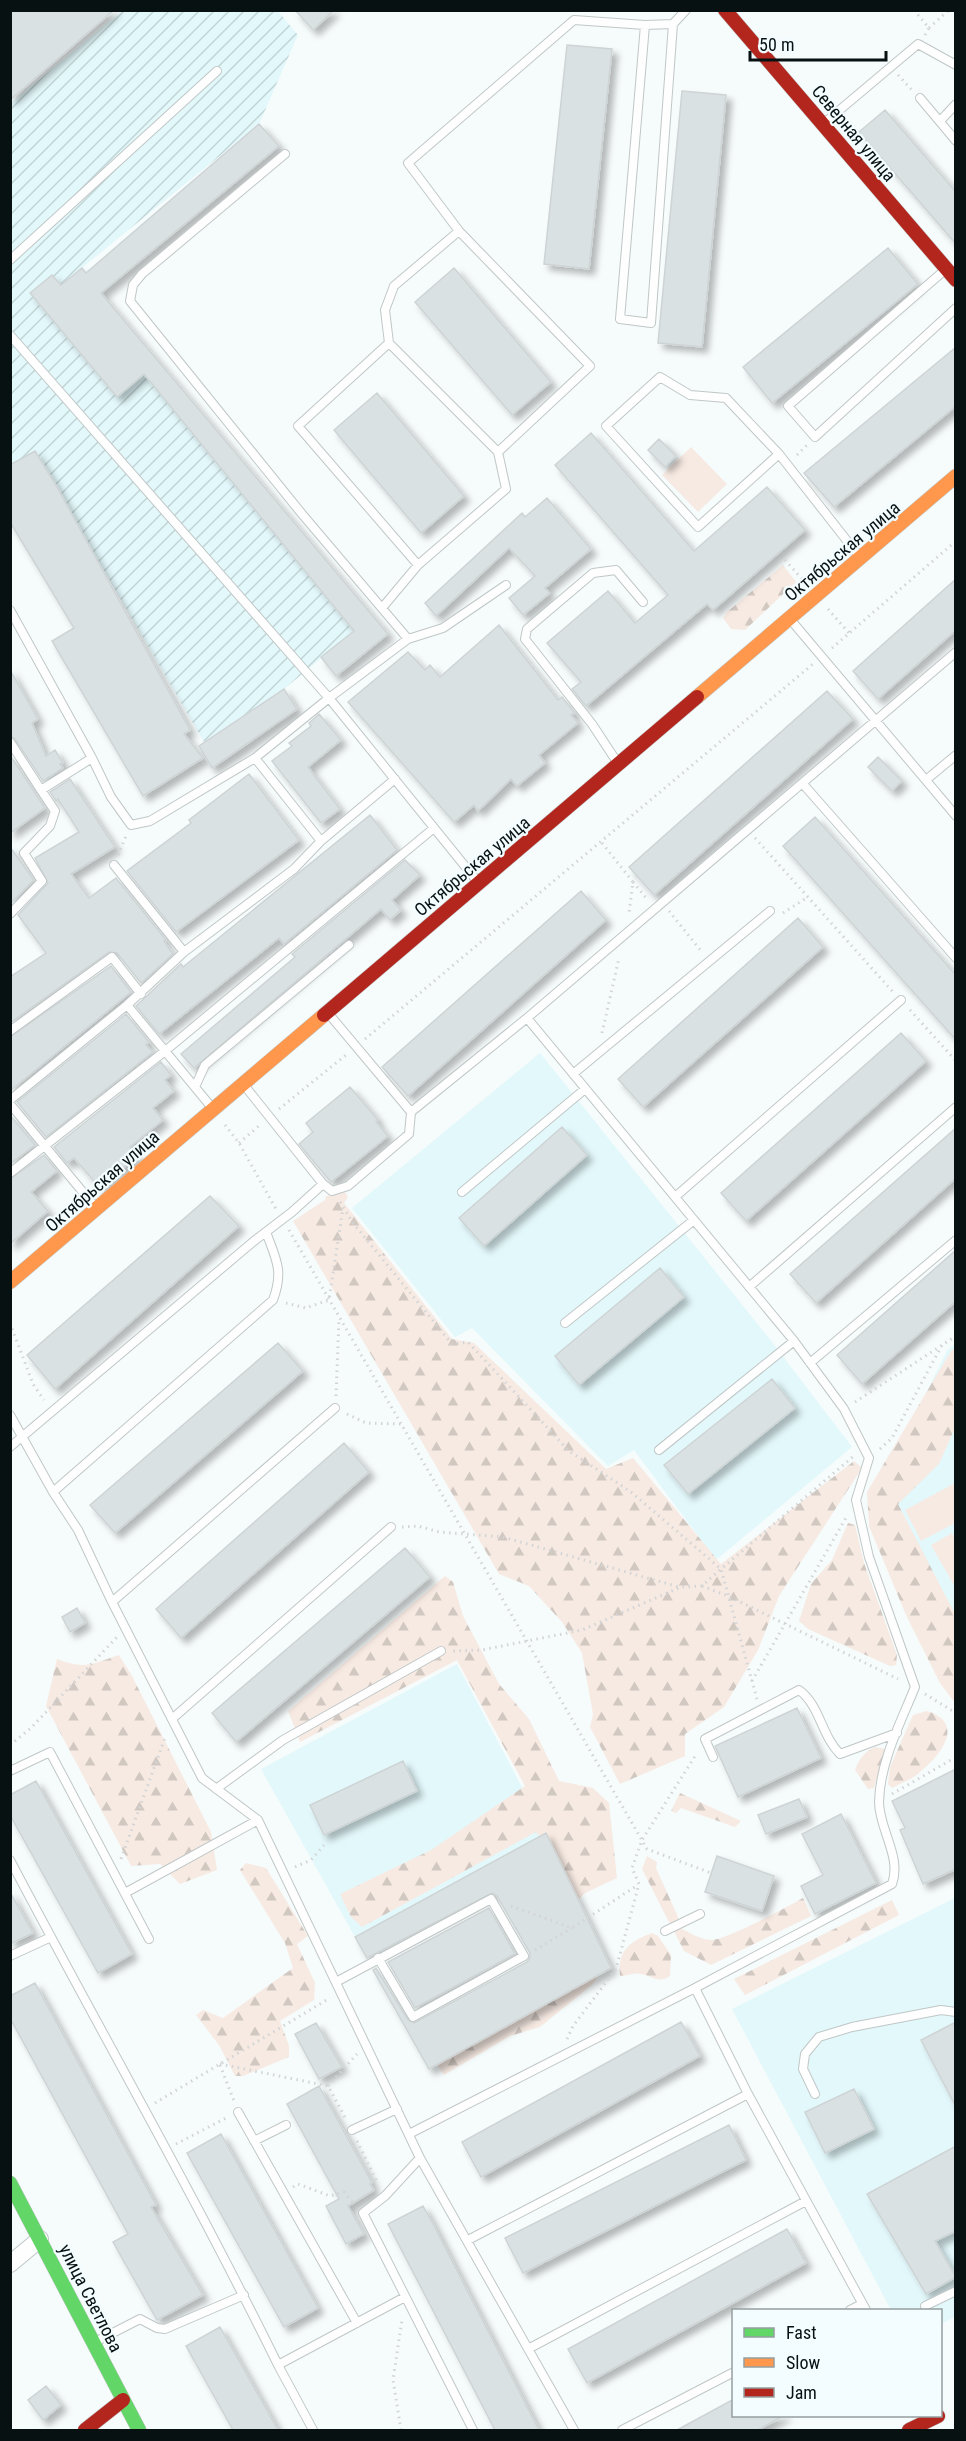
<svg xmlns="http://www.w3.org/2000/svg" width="966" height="2441" font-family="'Roboto Condensed',sans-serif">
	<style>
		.built { fill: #e3f8fb }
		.industrial { fill: url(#industrial-furrows) }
		.green { fill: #f7eae3 }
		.forest { fill: url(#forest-firs) }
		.building { fill: #dae1e2; stroke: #ced4d5; stroke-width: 1.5; filter: url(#shadow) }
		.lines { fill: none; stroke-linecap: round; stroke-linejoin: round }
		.lane-casing { stroke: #c0c7c7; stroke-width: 10 }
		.street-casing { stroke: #c0c7c7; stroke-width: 18 }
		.fast-casing { stroke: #c0c7c7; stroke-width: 15 }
		.slow-casing { stroke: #c0c7c7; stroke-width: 15 }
		.jam-casing { stroke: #c0c7c7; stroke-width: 15 }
		.path { stroke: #d2d4d5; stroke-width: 3; stroke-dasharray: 1.5 4.5; stroke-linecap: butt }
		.lane { stroke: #fefefe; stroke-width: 8 }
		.street { stroke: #fefefe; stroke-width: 16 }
		.fast { stroke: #63d668; stroke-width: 14 }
		.slow { stroke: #ff974d; stroke-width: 14 }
		.jam { stroke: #b3261e; stroke-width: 14 }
		.labels { text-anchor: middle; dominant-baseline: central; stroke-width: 4.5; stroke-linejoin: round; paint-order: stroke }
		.street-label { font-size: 18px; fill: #081112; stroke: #f3fcfe }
	</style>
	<defs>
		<pattern id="industrial-furrows" width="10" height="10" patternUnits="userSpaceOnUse" patternTransform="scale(1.5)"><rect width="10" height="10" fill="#e3f8fb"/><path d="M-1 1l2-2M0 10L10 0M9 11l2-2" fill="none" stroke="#c1d4d6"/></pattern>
		<pattern id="forest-firs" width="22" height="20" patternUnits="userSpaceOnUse" patternTransform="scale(1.5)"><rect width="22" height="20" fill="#f7eae3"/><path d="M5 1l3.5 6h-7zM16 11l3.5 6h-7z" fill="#d2c8c2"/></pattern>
		<filter id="shadow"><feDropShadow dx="5.5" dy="5.5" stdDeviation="3" flood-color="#0004"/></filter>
	</defs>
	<rect width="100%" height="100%" fill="#f6fbfb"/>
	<path class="built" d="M 540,1053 L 772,1342 L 852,1447 L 716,1560 L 634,1450 L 608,1466 L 472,1328 L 455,1337 L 352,1208 Z
		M 955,1345 L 955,1664 L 871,1504 L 948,1349 Z
		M 457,1664 L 546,1833 L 355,1937 L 261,1769 Z
		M 955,1898 L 955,2317 L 941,2324 L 940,2310 L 891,2310 L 732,2009 Z"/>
	<path class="industrial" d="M 122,11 L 278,11 L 298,35 L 259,124 L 68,279 L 354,631 L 284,689 L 204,742 L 50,478 L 11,501 L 11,103 Z"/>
	<path class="green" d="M 691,447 L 727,484 L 698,512 L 662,475 Z
		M 955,1483 L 955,1523 L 921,1541 L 905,1510 Z
		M 952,1533 L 955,1539 L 955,1587 L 931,1545 Z"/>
	<path class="forest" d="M 783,565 L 796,582 L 745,630 L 731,629 L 723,618 L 727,612 Z
		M 345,1192 L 348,1197 L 344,1203 L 452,1339 L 474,1343 L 606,1469 L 633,1458 L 721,1564 L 854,1461 L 862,1468 L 779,1596 L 758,1650 L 724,1707 L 685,1734 L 685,1756 L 620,1784 L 590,1727 L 593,1714 L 582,1653 L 562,1622 L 529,1586 L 499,1574 L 293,1221 L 325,1200 L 326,1196 Z
		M 955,1348 L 955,1428 L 939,1464 L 898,1504 L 955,1614 L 955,1703 L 940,1683 L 906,1615 L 869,1526 L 867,1492 L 951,1351 Z
		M 848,1523 L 855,1525 L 864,1563 L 897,1655 L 896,1665 L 890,1666 L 808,1629 L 799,1621 L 811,1584 L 832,1560 Z
		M 445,1576 L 453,1582 L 463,1616 L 499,1684 L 529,1719 L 559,1781 L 593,1788 L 609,1803 L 617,1878 L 585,1893 L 574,1904 L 604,1966 L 593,1984 L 540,2027 L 510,2036 L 444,2075 L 432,2057 L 536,1962 L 546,1845 L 536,1832 L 362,1927 L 351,1917 L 340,1894 L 431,1850 L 525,1786 L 457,1660 L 300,1742 L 288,1711 Z
		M 119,1655 L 132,1676 L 211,1832 L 217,1870 L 180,1884 L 160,1864 L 131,1866 L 46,1706 L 57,1659 C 86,1670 91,1664 119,1655 Z
		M 927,1711 C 966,1723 941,1755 920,1772 C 913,1779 901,1783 892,1788 L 888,1784 L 890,1767 L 913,1715 Z
		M 875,1747 L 885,1749 L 874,1788 L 868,1789 L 855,1770 C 859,1759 864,1752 875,1747 Z
		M 680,1793 L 741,1821 L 735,1827 L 681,1808 L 676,1813 L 671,1811 Z
		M 647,1856 L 657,1862 L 656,1868 L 678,1917 L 677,1923 L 671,1926 L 642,1869 Z
		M 246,1863 L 266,1868 L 308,1936 L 297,1944 L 315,1983 L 314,2000 L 280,2021 L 289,2046 L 289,2057 L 243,2076 L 235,2076 L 219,2045 L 196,2015 L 203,2010 L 223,2018 L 293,1968 L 285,1943 L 240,1870 Z
		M 803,1898 L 811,1916 L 711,1965 L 684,1951 L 674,1931 L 681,1928 C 690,1933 701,1940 712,1940 C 728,1939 787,1907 803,1898 Z
		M 892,1900 L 899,1915 L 745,1995 L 734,1979 Z
		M 652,1933 L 658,1936 L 671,1955 L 670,1976 C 658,1984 653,1976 641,1974 C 636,1972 626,1976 620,1976 C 617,1950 631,1941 652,1933 Z"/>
	<path class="building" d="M 10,10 L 114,10 L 10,100 Z
		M 295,10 L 334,10 L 313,30 Z
		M 567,45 L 612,49 L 589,269 L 544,264 Z
		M 682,91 L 726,95 L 702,347 L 658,343 Z
		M 885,110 L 956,192 L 956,244 L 859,132 Z
		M 259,124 L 279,146 L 101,293 L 388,634 L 336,676 L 321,657 L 354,631 L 144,374 L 117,397 L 30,293 L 52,275 L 61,285 L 82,268 L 86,273 Z
		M 888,248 L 918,284 L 772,403 L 743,367 Z
		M 454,268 L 551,382 L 512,415 L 415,302 Z
		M 956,347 L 956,406 L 834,507 L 804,473 Z
		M 377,393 L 464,496 L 421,533 L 334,430 Z
		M 591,433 L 694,551 L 767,487 L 805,530 L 713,610 L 707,604 L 586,706 L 572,689 L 581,682 L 547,643 L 608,591 L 635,623 L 668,595 L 555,465 Z
		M 659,439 L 676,456 L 665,467 L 648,450 Z
		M 35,451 L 57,487 L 190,730 L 184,734 L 203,758 L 143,796 L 52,641 L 74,628 L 10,522 L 10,465 Z
		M 547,498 L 591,549 L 545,588 L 550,593 L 523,615 L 509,598 L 535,576 L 509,548 L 436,616 L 425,603 L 522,513 L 525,517 Z
		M 956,579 L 956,630 L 878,699 L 853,671 Z
		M 499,625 L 558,700 L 562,697 L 575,713 L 571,715 L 578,723 L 539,755 L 545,763 L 517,786 L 511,779 L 478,811 L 474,805 L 454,822 L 348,702 L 408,652 L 425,670 L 430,665 L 440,677 Z
		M 10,670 L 38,719 L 32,723 L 46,756 L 55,750 L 63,763 L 60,764 L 63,768 L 43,781 L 15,739 L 10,736 Z
		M 284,689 L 297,709 L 212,768 L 199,746 Z
		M 827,691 L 853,719 L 654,895 L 629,867 Z
		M 319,714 L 341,740 L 308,767 L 340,809 L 321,823 L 272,761 L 292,746 L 289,743 L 311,726 L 309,723 Z
		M 10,755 L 45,808 L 10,833 Z
		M 878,757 L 902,781 L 892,791 L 868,767 Z
		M 249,774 L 299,840 L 176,932 L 127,871 L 191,823 L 189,820 Z
		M 70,779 L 115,847 L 71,874 L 89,898 L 116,878 L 166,940 L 164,941 L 173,954 L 141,983 L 117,953 L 109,952 L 10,1023 L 10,977 L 46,953 L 18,915 L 48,883 L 35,858 L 79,832 L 58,799 L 56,801 L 50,792 Z
		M 370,815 L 397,850 L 284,944 L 279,938 L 159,1034 L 136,1006 L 181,964 L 183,967 Z
		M 815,817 L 956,975 L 956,1040 L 783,846 Z
		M 10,847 L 34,880 L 10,904 Z
		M 405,860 L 420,875 L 392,900 L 401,910 L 390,920 L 381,909 L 194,1068 L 181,1054 L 295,957 L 292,954 Z
		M 581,891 L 606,920 L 408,1096 L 382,1067 Z
		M 798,918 L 823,947 L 643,1107 L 618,1079 Z
		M 111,966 L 131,992 L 10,1091 L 10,1037 Z
		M 126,1014 L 149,1042 L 146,1045 L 153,1052 L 46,1137 L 17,1102 Z
		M 901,1033 L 926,1061 L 746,1221 L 721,1193 Z
		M 161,1062 L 171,1075 L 165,1080 L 174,1091 L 153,1108 L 163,1120 L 130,1147 L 137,1156 L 100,1188 L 74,1158 L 67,1163 L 54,1147 Z
		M 350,1087 L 378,1120 L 376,1122 L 388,1136 L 331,1182 L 299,1144 L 313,1132 L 306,1123 Z
		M 10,1115 L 35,1145 L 10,1164 Z
		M 562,1127 L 587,1155 L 484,1246 L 459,1218 Z
		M 956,1128 L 956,1178 L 816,1303 L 790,1274 Z
		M 44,1155 L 57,1171 L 31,1192 L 48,1211 L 10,1244 L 10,1179 Z
		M 210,1196 L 239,1226 L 55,1389 L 27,1355 Z
		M 956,1250 L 956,1301 L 862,1384 L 837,1355 Z
		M 660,1268 L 684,1297 L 579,1385 L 555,1356 Z
		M 278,1343 L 303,1371 L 115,1533 L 90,1505 Z
		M 772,1379 L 795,1408 L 688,1494 L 664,1465 Z
		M 344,1443 L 369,1472 L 181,1638 L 156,1609 Z
		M 405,1548 L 430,1577 L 236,1742 L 212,1713 Z
		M 77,1608 L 85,1623 L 70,1632 L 62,1617 Z
		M 797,1708 L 821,1758 L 738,1797 L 715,1746 Z
		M 403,1761 L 417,1791 L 324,1835 L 310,1805 Z
		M 956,1769 L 956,1869 L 923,1884 L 900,1830 L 905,1828 L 892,1801 Z
		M 36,1781 L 132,1954 L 98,1973 L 10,1815 L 10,1795 Z
		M 799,1799 L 807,1817 L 766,1834 L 758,1815 Z
		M 841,1814 L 876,1883 L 815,1914 L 801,1886 L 823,1875 L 802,1834 Z
		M 546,1833 L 611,1968 L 429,2069 L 373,1970 L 376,1968 L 408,2020 L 414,2023 L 527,1962 L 530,1957 L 530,1953 L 497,1896 L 492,1893 L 367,1958 L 355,1937 Z
		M 717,1856 L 774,1876 L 762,1911 L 705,1892 Z
		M 10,1892 L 33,1933 L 10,1944 Z
		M 489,1908 L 515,1954 L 415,2008 L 388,1962 Z
		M 35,1983 L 156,2205 L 151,2207 L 203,2295 L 157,2320 L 113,2242 L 128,2234 L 10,2018 L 10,1996 Z
		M 681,2022 L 700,2056 L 481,2177 L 462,2142 Z
		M 956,2022 L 956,2107 L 921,2040 Z
		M 316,2023 L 342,2067 L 319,2079 L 295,2034 Z
		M 319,2086 L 372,2183 L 370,2184 L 374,2190 L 348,2206 L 364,2234 L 346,2244 L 326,2206 L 339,2199 L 287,2104 Z
		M 854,2089 L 874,2129 L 825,2153 L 805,2112 Z
		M 729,2125 L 746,2160 L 523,2273 L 505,2238 Z
		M 221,2134 L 318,2308 L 284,2327 L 187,2153 Z
		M 956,2146 L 956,2231 L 935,2241 L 956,2277 L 926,2294 L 867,2194 Z
		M 423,2206 L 432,2222 L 539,2430 L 495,2430 L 388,2224 Z
		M 787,2229 L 806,2263 L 587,2383 L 568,2349 Z
		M 220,2327 L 278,2430 L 233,2430 L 186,2346 Z
		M 46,2386 L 61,2405 L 43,2420 L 28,2400 Z
		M 734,2399 L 734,2415 L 785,2415 L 758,2430 L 677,2430 Z"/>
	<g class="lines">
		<defs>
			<path id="lane" d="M 645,25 L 620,319 L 651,323 L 673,24
				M 920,98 L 956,141
				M 940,121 L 956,104
				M 823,124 L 918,44 L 956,65
				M 285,154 L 142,274 L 133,285 L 130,301 L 302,514 L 408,639
				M 459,231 L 394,286 L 385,310 L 389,343 L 498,452 L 590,366 L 459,231 L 408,163 L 574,20 L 645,25 L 673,24 L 686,10
				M 10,260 L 217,71
				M 946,269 L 788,406 L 815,437 L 956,308
				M 10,335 L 329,698 L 408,639 L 443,628 L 506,585
				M 389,343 L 298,426 L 418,565 L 506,489 L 498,452
				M 779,454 L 726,398 L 690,395 L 660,377 L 606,426 L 698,527 L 779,454 L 859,556
				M 382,608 L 418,565
				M 10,610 L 92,758 L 111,797 L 131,825 L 150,821 L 255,758 L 329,698 L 477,881
				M 790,619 L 956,816
				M 10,742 L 41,790 L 92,758
				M 255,758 L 321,841
				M 617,762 L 592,724 L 525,639 L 527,629 L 593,573 L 616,570 L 643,602
				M 926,780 L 956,755
				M 803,784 L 956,958
				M 114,865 L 184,952
				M 10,914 L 42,881 L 24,853 L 50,826 L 55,811 L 41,790
				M 328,1013 L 411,1112 L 527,1018 L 956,652
				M 527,1018 L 794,1341 L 844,1409 L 869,1458 L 856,1500 L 869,1557 L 915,1687 C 900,1724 880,1762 879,1802 C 879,1829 902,1857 892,1884 L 695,1988
				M 10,1031 L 112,957 L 141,994
				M 573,1074 L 770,911
				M 244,1085 L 323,1184 L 332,1191 L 348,1186 L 409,1134 L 411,1112
				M 195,1087 L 205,1065 L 349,945
				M 10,1100 L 127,1005
				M 10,1104 L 96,1208
				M 213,1109 L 127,1005 L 184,952 L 294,869 L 321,841 L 395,779
				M 10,1173 L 165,1051 L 434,828
				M 462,1192 L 585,1089
				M 675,1197 L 901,1000
				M 749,1287 L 956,1107
				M 565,1323 L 694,1220
				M 810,1363 L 956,1240
				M 10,1415 L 53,1492 L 78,1530 L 112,1602 L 202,1778 L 258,1820 L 420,2158 L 574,2430
				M 10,1447 L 254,1241 L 292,1212 L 323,1184
				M 659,1450 L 794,1341
				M 53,1492 L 273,1300 C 284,1271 276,1259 266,1232
				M 112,1602 L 335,1408
				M 172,1719 L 391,1527
				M 713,1757 L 705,1739 L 799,1690 C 820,1705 821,1735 840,1754 L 897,1733
				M 10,1771 L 50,1752 L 149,1939
				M 216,1789 L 283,1740 L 441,1651
				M 10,1860 C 99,2029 194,2194 278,2365 L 405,2297
				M 125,1893 L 258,1820
				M 665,1931 L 700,1914
				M 10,1956 L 51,1937
				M 336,1982 L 491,1899 L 524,1956 L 413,2017 L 378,1958
				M 815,2094 L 803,2069 L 805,2054 L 819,2037 L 852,2027 L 941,2010 L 956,2012
				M 238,2112 L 357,2323
				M 352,2130 L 397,2109
				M 409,2134 L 695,1988 L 748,2094 L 866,2310
				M 254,2141 L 286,2125
				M 420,2158 L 385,2196 L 363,2213 L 473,2430
				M 468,2240 L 748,2094
				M 925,2306 L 956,2291
				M 850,2310 L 862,2304
				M 95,2342 L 140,2319 L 157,2328 L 165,2329 L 244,2295
				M 528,2349 L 806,2201
				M 278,2365 L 313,2430
				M 622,2430 L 734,2372"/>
			<path id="street" d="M 10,2264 L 40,2239"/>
			<path id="fast" d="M 10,2183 L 139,2430"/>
			<path id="slow" d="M 697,697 L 956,476
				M 10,1282 L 324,1015"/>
			<path id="jam" d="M 725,10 L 956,280
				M 324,1015 L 697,697
				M 85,2430 L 123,2400
				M 909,2430 L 938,2416"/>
		</defs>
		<use href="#lane" class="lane-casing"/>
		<use href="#street" class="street-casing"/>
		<use href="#fast" class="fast-casing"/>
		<use href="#slow" class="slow-casing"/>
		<use href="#jam" class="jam-casing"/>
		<path class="path" d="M 914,10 L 929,28 L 925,35
			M 929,28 L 949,10
			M 898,75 L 912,90
			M 797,455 L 807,445
			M 785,560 L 804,581
			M 828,609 L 849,633
			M 832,648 L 956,541
			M 755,838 L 893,992
			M 602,843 L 633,882 L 629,913
			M 118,855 L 126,836
			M 633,882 L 647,899
			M 669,911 L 701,951
			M 783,913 L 808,897
			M 910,1010 L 956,1061
			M 602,1033 L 619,958
			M 365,1039 L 813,664
			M 279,1109 L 346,1055
			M 225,1125 L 239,1143 L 276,1209
			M 239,1143 L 260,1125
			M 340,1202 L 353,1223 L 452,1344 L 468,1342 L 569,1451 L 631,1492 L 721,1569 L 702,1586 L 681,1587 L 582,1630 L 482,1650 L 452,1651
			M 289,1230 L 647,1849 L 711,1873
			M 286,1303 L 306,1308 L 329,1300 L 343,1208
			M 10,1323 L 33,1384 L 44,1400
			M 336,1396 L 339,1319
			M 855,1402 L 956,1336
			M 347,1414 L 366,1423 L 401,1424
			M 880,1449 L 892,1438 L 942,1345
			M 402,1527 L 418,1526 L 439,1532 L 503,1537 L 679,1587
			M 702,1586 L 728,1596 L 898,1679
			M 752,1681 L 847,1516
			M 925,1694 L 956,1713
			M 757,1699 L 721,1569 L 855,1455
			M 10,1745 L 31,1728 L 117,1637
			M 892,1794 L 956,1757
			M 121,1859 L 166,1735
			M 295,1867 L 311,1860 L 324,1845
			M 511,1906 L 572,1928 L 638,1885
			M 535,1950 L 572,1928
			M 567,2039 L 573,2026 L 616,1969 L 639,1884 L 632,1868 L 642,1840 L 697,1753
			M 220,2064 L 328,2086 L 346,2119
			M 220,2065 L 234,2101
			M 328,2086 L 357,2054
			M 155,2103 L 330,1998
			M 357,2141 L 378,2184
			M 176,2144 L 226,2118
			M 293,2187 L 298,2184 L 330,2196 L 344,2192 L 354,2204
			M 401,2430 L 393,2380 L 402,2320"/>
		<use href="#lane" class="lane"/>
		<use href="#street" class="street"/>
		<use href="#fast" class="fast"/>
		<use href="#slow" class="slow"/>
		<use href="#jam" class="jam"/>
	</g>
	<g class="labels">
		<g class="street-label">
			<text transform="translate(854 133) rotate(50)">Северная улица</text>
			<text transform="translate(842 551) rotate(-40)">Октябрьская улица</text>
			<text transform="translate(472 866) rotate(-40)">Октябрьская улица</text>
			<text transform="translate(102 1181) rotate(-41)">Октябрьская улица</text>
			<text transform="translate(91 2298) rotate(63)">улица Светлова</text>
		</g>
	</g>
	<rect width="966" height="2441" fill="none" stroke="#081112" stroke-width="24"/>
	<rect x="732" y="2309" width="210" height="108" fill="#f3fcfe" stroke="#959ea0" stroke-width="1.5"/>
	<rect x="744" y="2328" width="30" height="9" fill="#63d668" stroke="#959ea0" stroke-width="1.5"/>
	<text x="786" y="2339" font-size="18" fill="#081112">Fast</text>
	<rect x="744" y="2358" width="30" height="9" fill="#ff974d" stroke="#959ea0" stroke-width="1.5"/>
	<text x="786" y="2369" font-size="18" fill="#081112">Slow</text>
	<rect x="744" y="2388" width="30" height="9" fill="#b3261e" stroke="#959ea0" stroke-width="1.5"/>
	<text x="786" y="2399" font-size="18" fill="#081112">Jam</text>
	<path d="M750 51v9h136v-9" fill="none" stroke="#081112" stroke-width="3"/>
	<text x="759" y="51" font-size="18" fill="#081112" stroke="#f3fcfe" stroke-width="4.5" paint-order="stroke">50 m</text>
</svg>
